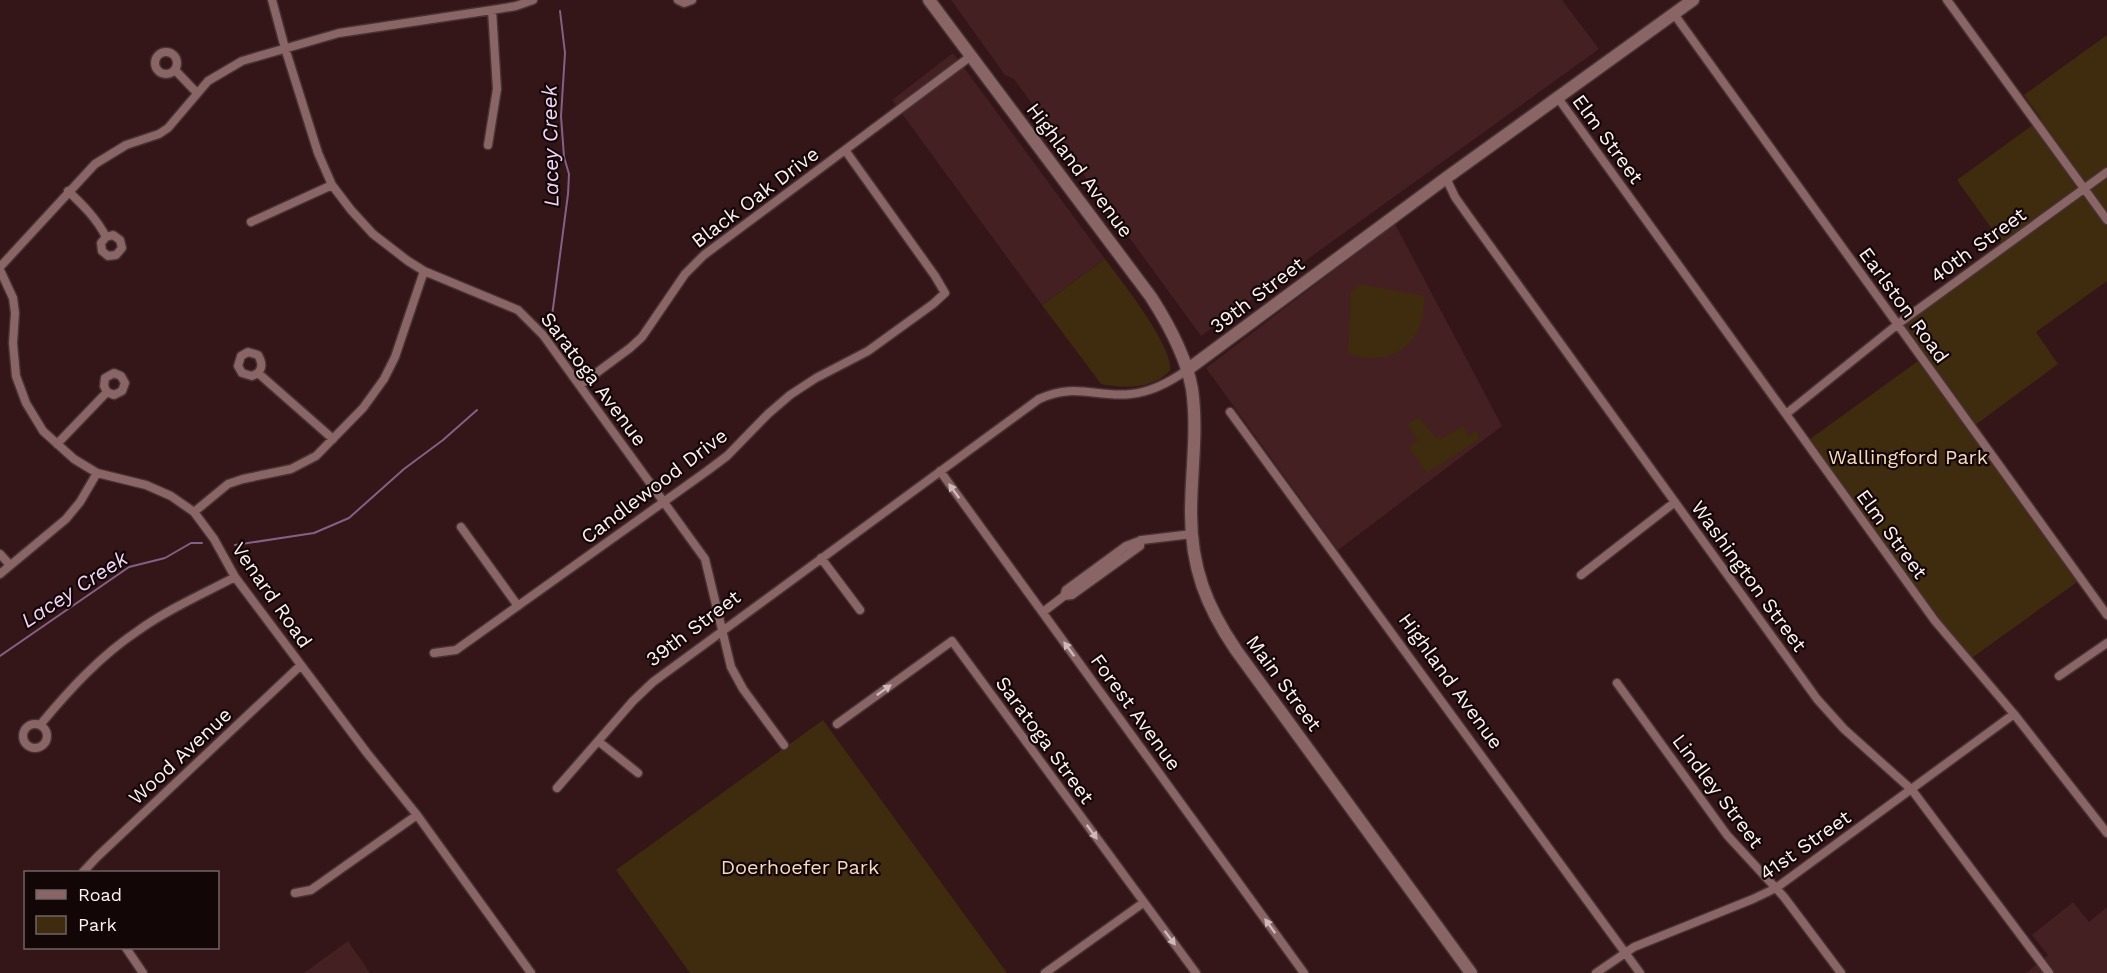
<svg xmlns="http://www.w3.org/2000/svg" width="2107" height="973" font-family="'Work Sans',sans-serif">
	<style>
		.built { fill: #442022 }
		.green { fill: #3f2b0d }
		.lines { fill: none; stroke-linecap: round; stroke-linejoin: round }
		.stream { stroke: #846086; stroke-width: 2 }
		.street-casing { stroke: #473233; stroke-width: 11 }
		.secondary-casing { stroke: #473233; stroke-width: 15 }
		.street { stroke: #896566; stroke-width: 8 }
		.secondary { stroke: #896566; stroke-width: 12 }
		.oneway { fill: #cfb8b9 }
		.labels { text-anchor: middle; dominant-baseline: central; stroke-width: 4.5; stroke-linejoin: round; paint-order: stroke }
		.street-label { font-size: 20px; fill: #fdf0f0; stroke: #130607 }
		.park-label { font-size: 20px; fill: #f5dbb9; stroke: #130607 }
		.water-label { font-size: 21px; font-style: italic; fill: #f1d6f7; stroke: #130607 }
	</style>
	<rect width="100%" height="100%" fill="#341618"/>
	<path class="built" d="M 951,0 L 1562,0 L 1599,49 L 1201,336 L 1014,79 L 1005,75 Z
		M 953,53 L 1105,259 L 1042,305 L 892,100 Z
		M 1395,224 L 1502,426 L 1338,550 L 1206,368 Z
		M 2073,902 L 2089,922 L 2107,907 L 2107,973 L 2026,973 L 2048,955 L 2032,935 Z
		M 348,941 L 370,973 L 304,973 Z"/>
	<path class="green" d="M 2107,35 L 2107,281 L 2036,332 L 2058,364 L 1971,428 L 2080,580 L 1969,660 L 1810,439 L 1925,356 L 1903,325 L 2007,250 L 1957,180 L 2041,119 L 2024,95 Z
		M 1105,259 C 1120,279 1175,348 1170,371 C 1152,389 1124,389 1101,384 L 1042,305 Z
		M 1360,284 L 1424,296 C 1426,343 1394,368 1348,354 L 1351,291 Z
		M 1419,417 L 1436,438 L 1439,436 L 1441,439 L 1463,426 L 1468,436 L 1476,431 L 1480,439 L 1427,473 L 1409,448 L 1418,440 L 1407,424 Z
		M 823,720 L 1007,973 L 690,973 L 616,870 Z"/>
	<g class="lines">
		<path class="stream" d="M 552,316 L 568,194 L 569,174 L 564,157 L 561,116 L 565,53 L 560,11
			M 235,545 L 314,533 L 349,518 L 404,469 L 443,440 L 477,410
			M 0,656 L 129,567 L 165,558 L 191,543 L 202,543"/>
		<defs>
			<path id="street" d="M 272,0 L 285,48 L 318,153 L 332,185 L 351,210 L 373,234 L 408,261 L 424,271 L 518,310 L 543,335 L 705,559 L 731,667 L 743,689 L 784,745
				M 678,0 L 684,3 L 692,0
				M 1947,0 L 2107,220
				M 1674,14 L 2107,615
				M155 63a11 11 0 1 1 22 0a11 11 0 1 1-22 0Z
				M 175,70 L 197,93
				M 1558,98 L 1935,621 L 2014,714 L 2107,833
				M 488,145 L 497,89 L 492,10
				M 1446,178 L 1455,197 L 1467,214 L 1817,699 L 1844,729 L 1912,790 L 2049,973
				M 68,191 C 83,205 97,219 106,237 L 101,243 L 102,251 L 108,256 L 116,255 L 122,248 L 120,240 L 113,235 L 106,237
				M 251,222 L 332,185
				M 0,267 L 95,164 L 126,145 L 159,134 L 168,128 L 208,81 L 242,61 L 339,33 L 492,10 L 516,6 L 533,0
				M 0,270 L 13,298 L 15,313 L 13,343 L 16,376 L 26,403 L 43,431 L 74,459 L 97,473 L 146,485 L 171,496 L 194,512 L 214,539 L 235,577 L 367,753 L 417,815 L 531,973
				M 258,373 C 263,367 262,362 258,355 L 248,352 L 241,356 L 238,366 L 242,373 L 252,376 L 258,373 L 333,439
				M 580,385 L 630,348 L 642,337 L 685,274 L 704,255 L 971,56
				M 1230,412 L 1640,973
				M 1786,414 L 1898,324 L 2107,172
				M 57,444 L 107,392 L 114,395 L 122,391 L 125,383 L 121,376 L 114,373 L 105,378 L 104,386 L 107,392
				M 940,471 L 1304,973
				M 194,512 L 228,484 L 243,479 L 291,469 L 316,456 L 363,408 L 384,379 L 395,357 L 424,271
				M 461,527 L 518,606
				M 0,554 L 10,565
				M 821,558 L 860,610
				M 0,574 L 66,519 L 80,502 L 97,473
				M 1581,575 L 1675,502
				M 1064,596 L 1072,595 L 1140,546 L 1141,540
				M 1043,612 L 1064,596 L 1066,590 L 1126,546 L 1142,540 L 1192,534
				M 434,653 L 456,650 L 707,471 L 727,456 L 768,414 L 790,395 L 816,378 L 868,351 L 933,304 L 945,293 L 935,276 L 845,150
				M 2059,676 L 2107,643
				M 1617,683 L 1727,835 L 1784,897 L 1841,973
				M 837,724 L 952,641 L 1196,973
				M23 736a12 12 0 1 1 24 0a12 12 0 1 1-24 0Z
				M 40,725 C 70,689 100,656 139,630 C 168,609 203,594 235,577
				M 598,741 L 638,773
				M 557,788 L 633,701 L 653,682 L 1039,399 C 1076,382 1096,398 1131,394 C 1152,392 1170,382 1187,370
				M 83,872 L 97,857 L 301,665
				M 295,893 L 311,890 L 417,815
				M 126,948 L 143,973
				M 1045,973 L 1143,903
				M 1596,973 L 1634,947 L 1753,899 L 1776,888 L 2014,714"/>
			<path id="secondary" d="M 929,0 L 1151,297 C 1169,325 1186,356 1192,389 C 1198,431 1191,471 1191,513 C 1191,567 1206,606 1236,650 L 1471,973
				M 1187,370 L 1446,178 L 1693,0"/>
		</defs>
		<use href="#street" class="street-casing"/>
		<use href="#secondary" class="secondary-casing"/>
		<use href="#street" class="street"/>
		<use href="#secondary" class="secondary"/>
	</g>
	<defs><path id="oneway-solid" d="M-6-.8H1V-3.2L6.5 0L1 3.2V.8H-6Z" transform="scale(1.5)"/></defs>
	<g class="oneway">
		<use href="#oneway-solid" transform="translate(954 491) rotate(-126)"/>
		<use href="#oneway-solid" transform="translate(1069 649) rotate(-126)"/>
		<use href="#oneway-solid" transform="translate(884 690) rotate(-36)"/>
		<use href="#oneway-solid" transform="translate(1092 832) rotate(54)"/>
		<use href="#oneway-solid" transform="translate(1270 926) rotate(-126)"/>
		<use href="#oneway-solid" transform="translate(1170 938) rotate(53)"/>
	</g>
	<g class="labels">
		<g class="street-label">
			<text transform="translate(1608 139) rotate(54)">Elm Street</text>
			<text transform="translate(1080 170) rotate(53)">Highland Avenue</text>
			<text transform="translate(755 197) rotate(-37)">Black Oak Drive</text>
			<text transform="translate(1978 245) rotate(-36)">40th Street</text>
			<text transform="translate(1257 295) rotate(-37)">39th Street</text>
			<text transform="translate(1904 305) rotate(54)">Earlston Road</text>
			<text transform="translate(594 379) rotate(53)">Saratoga Avenue</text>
			<text transform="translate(654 486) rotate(-37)">Candlewood Drive</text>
			<text transform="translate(1892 534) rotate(54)">Elm Street</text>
			<text transform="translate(1749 576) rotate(54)">Washington Street</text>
			<text transform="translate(272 595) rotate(55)">Venard Road</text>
			<text transform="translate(693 628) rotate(-37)">39th Street</text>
			<text transform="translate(1451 681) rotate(54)">Highland Avenue</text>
			<text transform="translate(1284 683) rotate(54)">Main Street</text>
			<text transform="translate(1136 712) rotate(54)">Forest Avenue</text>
			<text transform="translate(1045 740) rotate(54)">Saratoga Street</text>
			<text transform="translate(180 756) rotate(-43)">Wood Avenue</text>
			<text transform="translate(1718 791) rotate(53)">Lindley Street</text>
			<text transform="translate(1805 845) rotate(-35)">41st Street</text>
		</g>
		<g class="park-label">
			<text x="1908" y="457">Wallingford Park</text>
			<text x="800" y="867">Doerhoefer Park</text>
		</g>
		<g class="water-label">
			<text transform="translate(550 146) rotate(-91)">Lacey Creek</text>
			<text transform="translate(74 589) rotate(-33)">Lacey Creek</text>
		</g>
	</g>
	<rect x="24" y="871" width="195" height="78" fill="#130607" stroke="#716464" stroke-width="1.5"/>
	<rect x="36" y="890" width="30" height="9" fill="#896566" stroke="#716464" stroke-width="1.5"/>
	<text x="78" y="901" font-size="18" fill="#fdf0f0">Road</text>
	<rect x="36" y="916" width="30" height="18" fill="#3f2b0d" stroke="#716464" stroke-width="1.5"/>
	<text x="78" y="931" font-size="18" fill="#fdf0f0">Park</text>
</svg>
